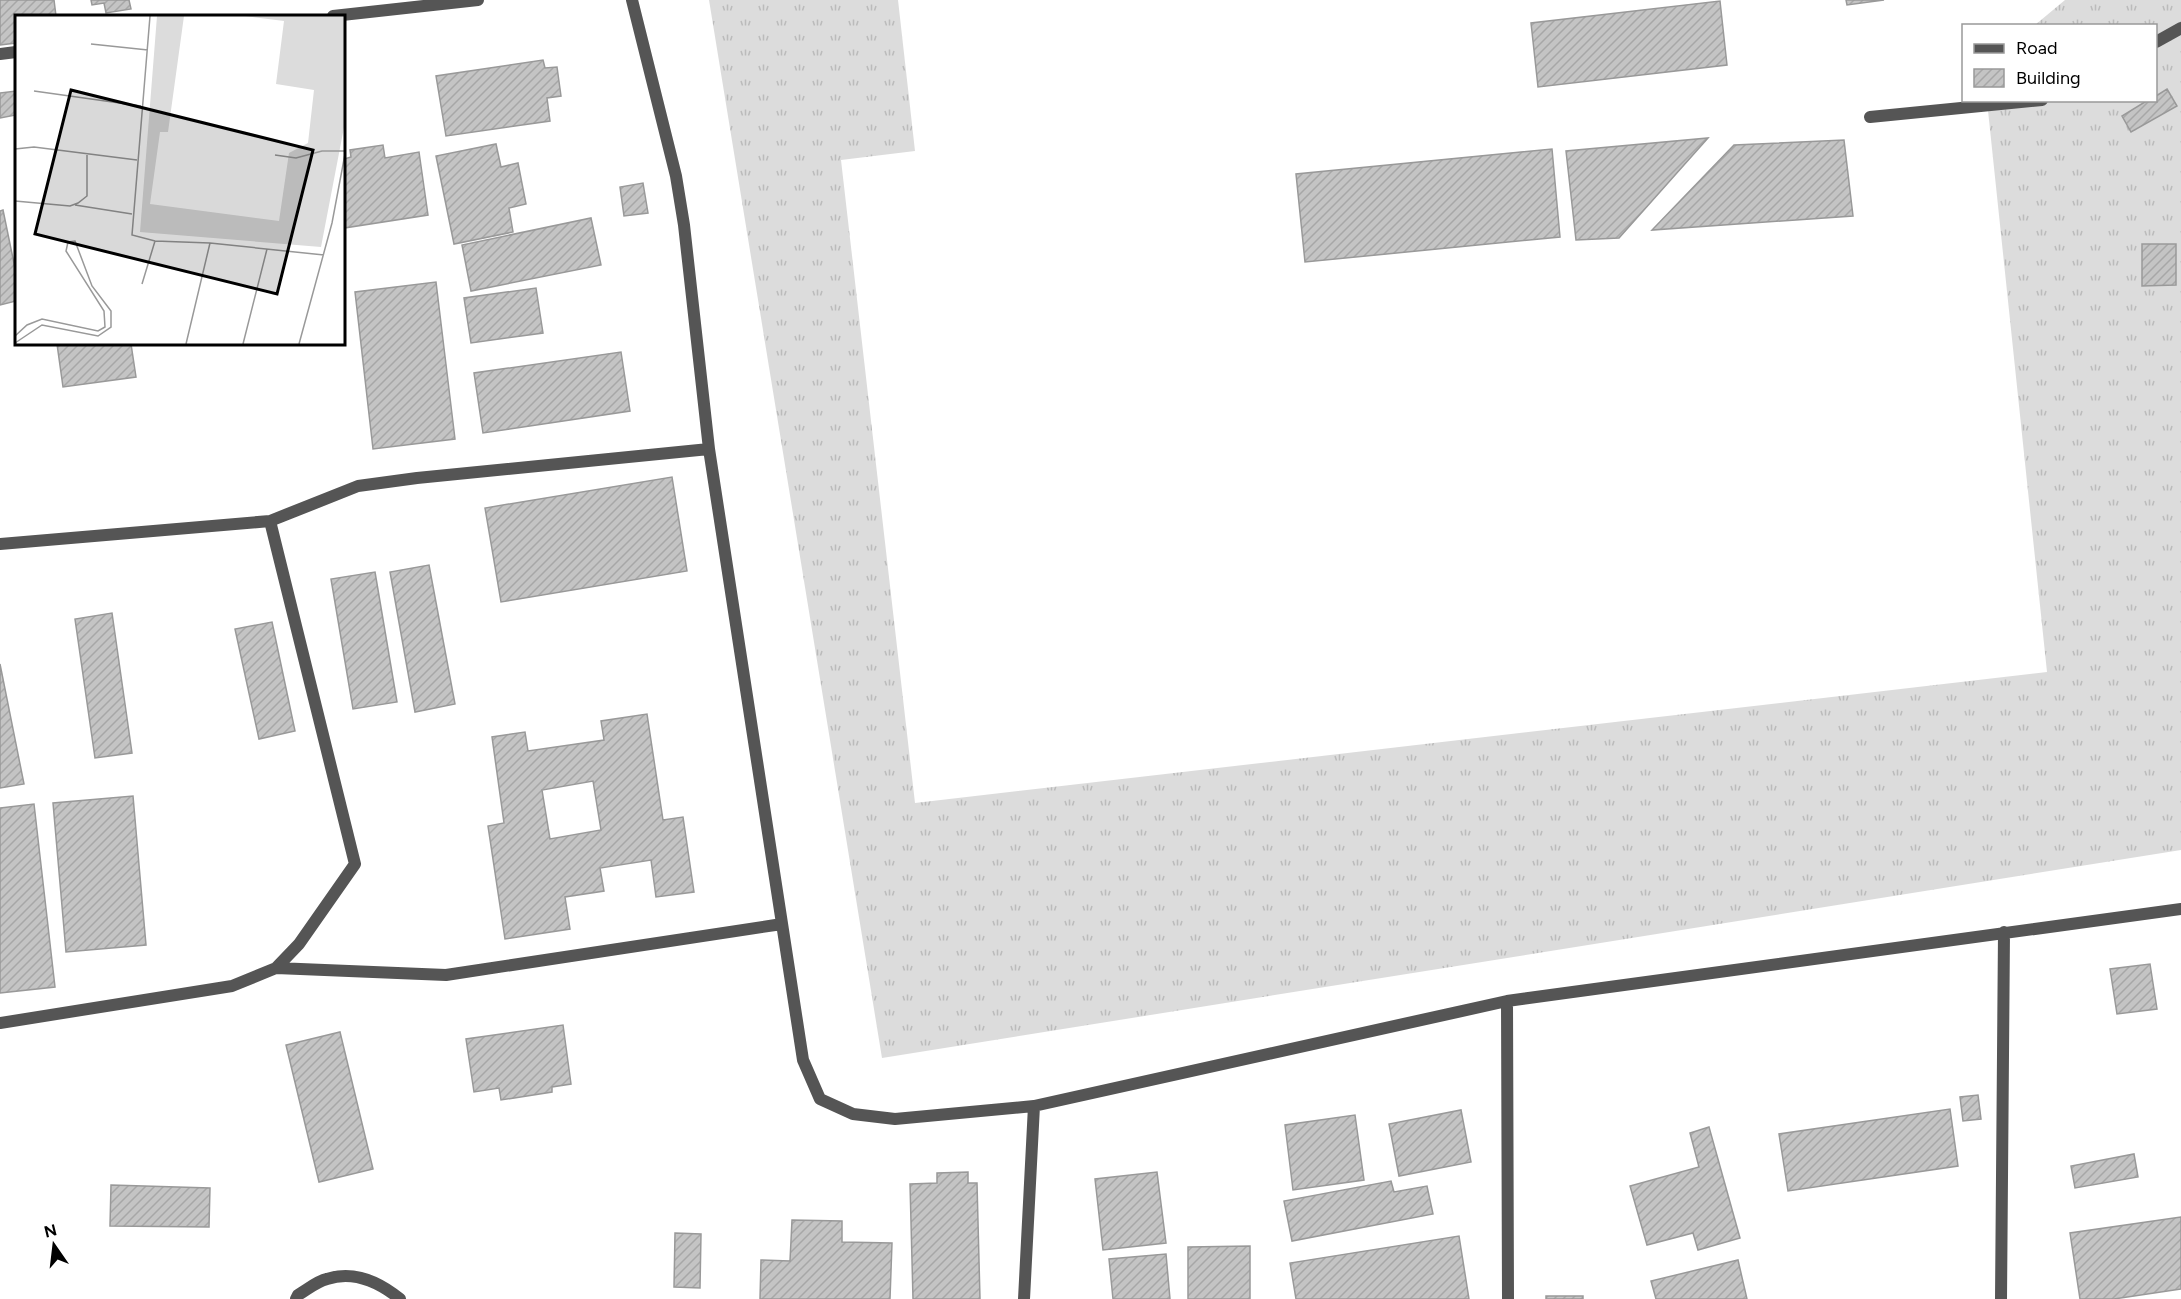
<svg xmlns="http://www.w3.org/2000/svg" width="2181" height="1299" font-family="Figtree,sans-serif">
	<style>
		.grass { fill: url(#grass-tufts) }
		.building { fill: url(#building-hatch); stroke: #999; stroke-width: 1.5; fill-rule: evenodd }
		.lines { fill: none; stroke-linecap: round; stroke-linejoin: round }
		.service { stroke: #555; stroke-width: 12 }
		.minor { stroke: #555; stroke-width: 12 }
		.inset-road { fill: none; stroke: #999; stroke-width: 1.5 }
		.view { fill: #000; fill-opacity: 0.15; stroke: #000; stroke-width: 3 }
		.inset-edge { fill: none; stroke: #000; stroke-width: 3 }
	</style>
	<defs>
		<pattern id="grass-tufts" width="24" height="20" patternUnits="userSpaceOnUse" patternTransform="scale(1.5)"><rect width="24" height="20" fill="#dcdcdc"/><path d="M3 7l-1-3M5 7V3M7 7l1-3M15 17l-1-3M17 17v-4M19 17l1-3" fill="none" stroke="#bbb"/></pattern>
		<pattern id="building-hatch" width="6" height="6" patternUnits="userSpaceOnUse" patternTransform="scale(1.5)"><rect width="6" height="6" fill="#c4c4c4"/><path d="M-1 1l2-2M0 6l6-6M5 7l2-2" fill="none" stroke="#a7a7a7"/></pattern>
	</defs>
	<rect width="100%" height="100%" fill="#fff"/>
	<path class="grass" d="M 709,0 L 898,0 L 915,151 L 841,160 L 915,803 L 2047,672 L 1987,101 L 2156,100 L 2156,26 L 2035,25 L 2065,0 L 2181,0 L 2181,850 L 882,1058 Z"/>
	<path class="building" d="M 0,0 L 54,0 L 56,16 L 16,16 L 16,43 L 0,45 Z
		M 91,0 L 129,0 L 131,9 L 106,13 L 104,3 L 92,5 Z
		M 1846,0 L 1884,0 L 1847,5 Z
		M 1720,1 L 1727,65 L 1538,87 L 1531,23 Z
		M 543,60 L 545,68 L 557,67 L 561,96 L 547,98 L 550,121 L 446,136 L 436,76 Z
		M 2167,89 L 2177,106 L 2131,132 L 2122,116 L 2148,100 L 2156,100 L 2156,96 Z
		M 16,91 L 16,115 L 0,118 L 0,93 Z
		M 1708,138 L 1619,238 L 1576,240 L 1566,151 Z
		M 1844,140 L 1853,216 L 1652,230 L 1734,145 Z
		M 496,144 L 501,167 L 518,163 L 526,204 L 509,208 L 513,232 L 454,244 L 436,156 Z
		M 383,145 L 385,158 L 419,152 L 428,215 L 344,228 L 344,159 L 351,157 L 350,150 Z
		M 1552,149 L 1560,237 L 1305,262 L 1296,174 Z
		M 643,183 L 648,213 L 624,216 L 620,187 Z
		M 3,210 L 16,273 L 16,301 L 0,305 L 0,211 Z
		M 591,218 L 601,265 L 471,291 L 462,245 Z
		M 2142,244 L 2176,244 L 2176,285 L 2142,286 Z
		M 436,282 L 455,439 L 373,449 L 355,292 Z
		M 536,288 L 543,333 L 471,343 L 464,298 Z
		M 57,344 L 131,344 L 136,377 L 63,387 Z
		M 621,352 L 630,411 L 483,433 L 474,373 Z
		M 672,477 L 687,571 L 501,602 L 485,508 Z
		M 429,565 L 455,704 L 415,712 L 390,572 Z
		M 375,572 L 397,702 L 353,709 L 331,579 Z
		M 112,613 L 132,753 L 95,758 L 75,619 Z
		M 272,622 L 295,731 L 259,739 L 235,629 Z
		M 0,664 L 24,784 L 0,788 Z
		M 647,714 L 663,820 L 683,817 L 694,892 L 656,897 L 651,860 L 600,868 L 604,891 L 565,897 L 570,929 L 505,939 L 488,826 L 504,823 L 492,737 L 525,732 L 528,751 L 604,740 L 601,721 ZM 593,781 L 601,830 L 550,839 L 542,790 Z
		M 133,796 L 146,945 L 66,952 L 53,803 Z
		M 34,804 L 55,987 L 0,993 L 0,808 Z
		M 2150,964 L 2157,1009 L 2117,1014 L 2110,969 Z
		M 563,1025 L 571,1084 L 552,1087 L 552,1092 L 501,1100 L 499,1088 L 474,1092 L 466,1039 Z
		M 340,1032 L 373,1169 L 319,1182 L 286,1045 Z
		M 1978,1095 L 1981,1119 L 1963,1121 L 1960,1097 Z
		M 1950,1109 L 1958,1166 L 1788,1191 L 1779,1134 Z
		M 1461,1110 L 1471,1162 L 1399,1176 L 1389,1124 Z
		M 1355,1115 L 1364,1180 L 1293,1190 L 1285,1125 Z
		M 1709,1127 L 1740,1238 L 1698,1250 L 1693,1233 L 1647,1245 L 1630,1186 L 1699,1167 L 1690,1133 Z
		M 2134,1154 L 2138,1177 L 2075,1188 L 2071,1166 Z
		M 968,1172 L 968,1183 L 977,1183 L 980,1299 L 913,1299 L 910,1184 L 937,1183 L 937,1173 Z
		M 1157,1172 L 1166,1243 L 1103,1250 L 1095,1179 Z
		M 1391,1181 L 1394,1192 L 1427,1186 L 1433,1214 L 1292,1241 L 1284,1201 Z
		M 111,1185 L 210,1188 L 209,1227 L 110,1226 Z
		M 2181,1217 L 2181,1289 L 2114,1299 L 2080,1299 L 2070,1233 Z
		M 792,1220 L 842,1221 L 842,1242 L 892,1243 L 890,1299 L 760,1299 L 761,1260 L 790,1261 Z
		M 675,1233 L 701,1234 L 700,1288 L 674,1287 Z
		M 1459,1236 L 1469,1299 L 1296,1299 L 1290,1263 Z
		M 1250,1246 L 1250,1299 L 1188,1299 L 1188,1247 Z
		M 1166,1254 L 1170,1299 L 1113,1299 L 1109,1259 Z
		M 1738,1260 L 1747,1299 L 1656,1299 L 1651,1281 Z
		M 1546,1296 L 1583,1296 L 1583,1299 L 1546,1299 Z"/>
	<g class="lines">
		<path class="service" d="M 296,1299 L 298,1295 C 307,1290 317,1281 327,1279 C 354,1270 379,1282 400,1299"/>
		<path class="minor" d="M 632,0 L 676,176 L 684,225 L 709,449 L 803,1060 L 820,1099 L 853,1114 L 895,1119 L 1034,1106 L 1507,1001 L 2181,909
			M 333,16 L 478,0
			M 2156,42 L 2181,28
			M 0,54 L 16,52
			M 1870,117 L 2042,100
			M 0,544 L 270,521 L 358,486 L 417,478 L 709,449
			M 276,968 L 446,975 L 782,924
			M 1507,1001 L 1508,1299
			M 0,1023 L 232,986 L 276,968 L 299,944 L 355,864 L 270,521
			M 1024,1299 L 1034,1106
			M 2001,1299 L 2004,932"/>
	</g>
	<g transform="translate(15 15)">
		<rect width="330" height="330" fill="#fff"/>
		<path d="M 142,1 L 169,1 L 153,117 L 145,117 L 135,189 L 264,206 L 274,138 L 293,128 L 299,75 L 261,69 L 269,6 L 230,1 L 330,1 L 330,107 L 306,232 L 125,217 Z" fill="#dcdcdc"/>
		<path class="inset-road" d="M 135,1 L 117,220 L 140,226 L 195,228 L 309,240M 76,29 L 133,35M 19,76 L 126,91M 0,134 L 19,132 L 122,145M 260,140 L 281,143 L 307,136 L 330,136M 0,186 L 55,191 L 63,188 L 72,181 L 72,140M 60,190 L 117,199M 127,269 L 140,226M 0,321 L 12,310 L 27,304 L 83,316 L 90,312 L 89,296 L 51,236 L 53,227 L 60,226 L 77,271 L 96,296 L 96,312 L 83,321 L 27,310 L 0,328M 171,329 L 195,228M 228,329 L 252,234M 284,329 L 317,208 L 330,139"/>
		<path class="view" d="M 56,75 L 298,135 L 262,279 L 20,219 Z"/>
		<rect width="330" height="330" class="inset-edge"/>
	</g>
	<rect x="1962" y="24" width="195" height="78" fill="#ffffff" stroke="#999999" stroke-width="1.5"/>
	<rect x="1974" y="44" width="30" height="9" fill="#555555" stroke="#999999" stroke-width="1.5"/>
	<text x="2016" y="54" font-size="18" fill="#000000">Road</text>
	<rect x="1974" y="69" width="30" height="18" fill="url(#building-hatch)" stroke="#999999" stroke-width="1.5"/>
	<text x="2016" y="84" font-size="18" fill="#000000">Building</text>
	<g transform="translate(54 1245) rotate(346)" stroke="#ffffff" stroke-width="4.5" paint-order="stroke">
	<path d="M0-4.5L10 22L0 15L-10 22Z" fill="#000000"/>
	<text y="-9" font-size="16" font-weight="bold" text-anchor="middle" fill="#000000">N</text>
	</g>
</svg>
